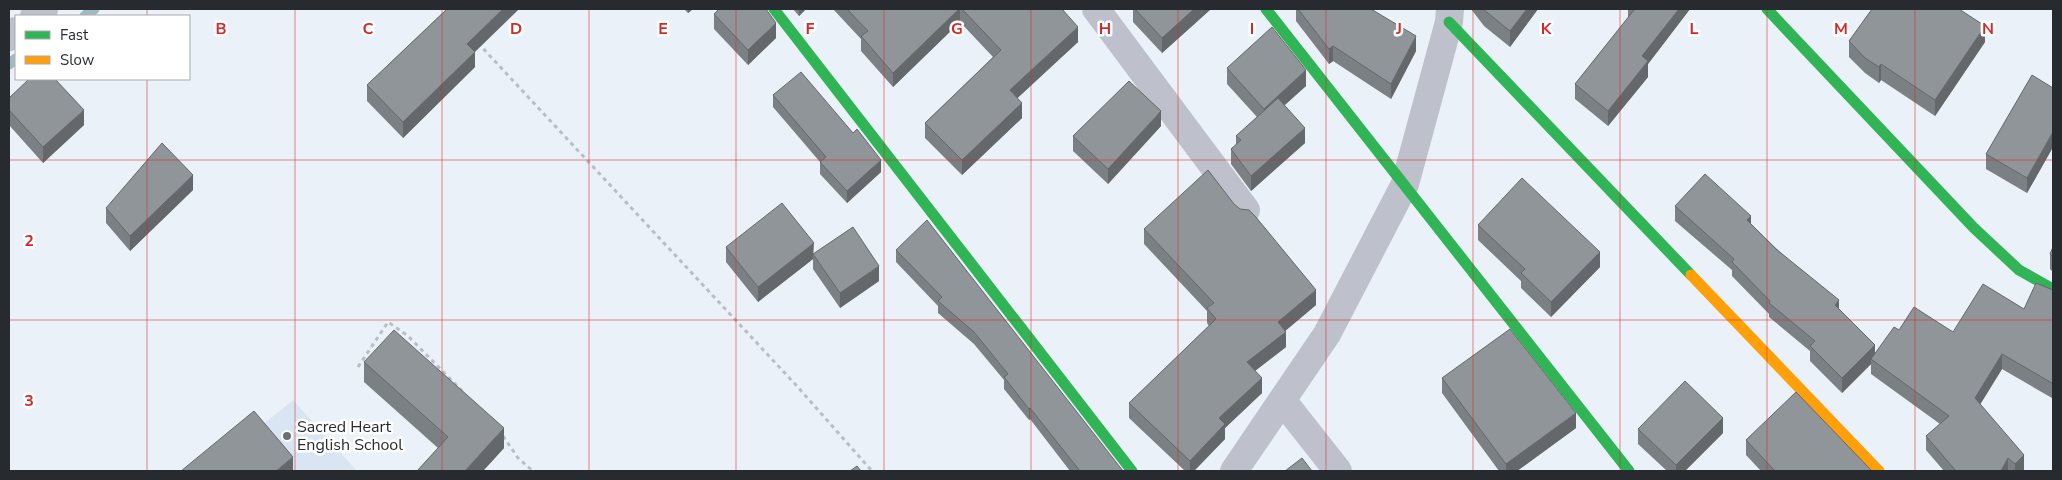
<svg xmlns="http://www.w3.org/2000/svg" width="2062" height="480" font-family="'Nunito Sans',sans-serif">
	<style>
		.built { fill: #dae5f3 }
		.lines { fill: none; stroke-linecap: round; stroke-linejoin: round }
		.stream { stroke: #a0bac4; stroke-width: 11 }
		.path { stroke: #babdc5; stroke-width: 3; stroke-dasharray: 4 4; stroke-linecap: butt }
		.street { stroke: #bec1cc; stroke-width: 28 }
		.fast { stroke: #30b455; stroke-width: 11 }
		.slow { stroke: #ff9f0a; stroke-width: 11 }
		.wall { fill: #7b8084 }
		.shaded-wall { fill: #64686b }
		.building { fill: #8f9599; stroke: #64686b }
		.grid { fill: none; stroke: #d62828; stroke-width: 1; stroke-opacity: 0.55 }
		.poi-dot { fill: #6c7076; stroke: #fff; stroke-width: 2 }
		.labels { text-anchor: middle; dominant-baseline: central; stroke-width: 5; stroke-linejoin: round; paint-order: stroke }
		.poi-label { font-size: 16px; fill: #272b30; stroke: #fff; text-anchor: start }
		.grid-label { font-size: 16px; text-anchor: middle; font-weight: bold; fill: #d62828; stroke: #fff; stroke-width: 5; stroke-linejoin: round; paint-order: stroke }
	</style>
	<rect width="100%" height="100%" fill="#ebf1f8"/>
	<path class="built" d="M 293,400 L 357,471 L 206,471 Z"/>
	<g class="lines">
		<path class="stream" d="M 85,16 L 94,9
			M 9,64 L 16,59"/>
		<path class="path" d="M 478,43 L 795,384 L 872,471
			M 358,367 L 388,322 L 408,336 L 465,394
			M 503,436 L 518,458 L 533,471"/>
		<path class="street" d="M 1096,9 L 1246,210
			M 34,16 L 44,9
			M 9,37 L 16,31
			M 1282,400 L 1338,471
			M 1234,471 L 1327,334 L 1405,184 L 1449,22 L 1450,9"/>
		<path class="fast" d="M 774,9 L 1132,471
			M 1266,9 L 1629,471
			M 1767,9 L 1974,228 L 2019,270 L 2053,289
			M 1449,22 L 1691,275"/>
		<path class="slow" d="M 1691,275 L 1879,471"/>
	</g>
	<path class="wall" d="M 447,9 L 519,9 L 475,52 L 475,67 L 403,138 L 367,101 L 367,85 Z
		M 684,9 L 693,9 L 688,13 Z
		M 793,9 L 806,9 L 799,16 Z
		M 833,9 L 1062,9 L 1078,42 L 1017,98 L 1022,118 L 962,175 L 925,138 L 925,123 L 993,57 L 960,22 L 893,87 L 861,51 L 861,39 Z
		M 1133,9 L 1211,9 L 1162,53 L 1133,22 Z
		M 1296,9 L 1371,9 L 1416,51 L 1391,99 L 1333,61 L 1329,64 L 1296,21 Z
		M 1471,9 L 1538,9 L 1510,47 L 1484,26 Z
		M 1628,9 L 1690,9 L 1648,64 L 1648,77 L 1608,126 L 1575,99 L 1575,84 L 1628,18 Z
		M 714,14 L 776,38 L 748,65 L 714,29 Z
		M 1849,41 L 1985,42 L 1935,116 L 1881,80 L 1879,83 L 1865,73 L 1849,57 Z
		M 1227,68 L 1306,86 L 1284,105 L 1305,143 L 1251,191 L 1231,164 L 1231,149 L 1236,145 L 1236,136 L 1257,117 L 1227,84 Z
		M 2053,88 L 2053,147 L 2027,193 L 1986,169 L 1986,154 Z
		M 773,95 L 881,172 L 847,203 L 820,174 L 820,162 L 773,107 Z
		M 9,98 L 84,125 L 43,163 L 9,125 Z
		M 1161,126 L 1108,184 L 1073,151 L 1073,136 Z
		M 193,190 L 130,251 L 106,223 L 106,208 Z
		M 1234,204 L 1316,305 L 1285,331 L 1286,347 L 1255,371 L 1262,393 L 1225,428 L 1225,439 L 1194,471 L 1185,471 L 1129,418 L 1129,403 L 1209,326 L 1207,323 L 1207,311 L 1144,244 L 1144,229 Z
		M 1675,206 L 1751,224 L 1839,309 L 1875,353 L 1899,330 L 1953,332 L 2024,309 L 2053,290 L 2052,398 L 2002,369 L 1980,404 L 2024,470 L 2022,471 L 1944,471 L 1926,450 L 1926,436 L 1940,424 L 1871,374 L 1871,364 L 1842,393 L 1810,361 L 1810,351 L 1769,317 L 1769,314 L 1732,276 L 1732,270 L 1675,221 Z
		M 1478,225 L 1600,267 L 1551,317 L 1521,288 L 1521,281 L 1478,240 Z
		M 726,247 L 814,253 L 879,281 L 840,308 L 813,269 L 813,259 L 758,302 L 726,262 Z
		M 2053,247 L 2053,272 L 2050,269 L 2050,254 Z
		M 896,250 L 1123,471 L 1070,471 L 1030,419 L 1029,420 L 1004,389 L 1004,380 L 974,344 L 938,313 L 938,306 L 896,262 Z
		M 364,362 L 504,448 L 483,471 L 417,471 L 438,448 L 364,382 Z
		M 1442,378 L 1576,428 L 1517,471 L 1499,471 L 1442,393 Z
		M 1638,429 L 1723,433 L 1685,471 L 1667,471 L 1638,444 Z
		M 1746,440 L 1872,471 L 1761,471 L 1746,455 Z"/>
	<path class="shaded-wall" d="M 503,9 L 519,9 L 467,59 L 467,44 Z
		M 688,9 L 693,9 L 688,13 Z
		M 799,9 L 806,9 L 799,16 Z
		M 959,9 L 960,9 L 960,22 L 893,87 L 893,73 Z
		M 1194,9 L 1211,9 L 1162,53 L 1162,38 Z
		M 1527,9 L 1538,9 L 1510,47 L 1510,31 Z
		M 1679,9 L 1690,9 L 1648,64 L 1648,77 L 1608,126 L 1608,111 L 1642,56 Z
		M 776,23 L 776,38 L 748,65 L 748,50 Z
		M 1985,26 L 1985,42 L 1935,116 L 1935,100 Z
		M 1078,27 L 1078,42 L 1010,105 L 1010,90 Z
		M 1416,36 L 1416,51 L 1391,99 L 1391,84 Z
		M 1333,46 L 1333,61 L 1329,64 L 1329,49 Z
		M 475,52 L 475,67 L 403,138 L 403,122 Z
		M 1881,64 L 1881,80 L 1879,83 L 1879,67 Z
		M 1306,70 L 1306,86 L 1264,124 L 1264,109 Z
		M 1022,103 L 1022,118 L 962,175 L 962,160 Z
		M 84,110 L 84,125 L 43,163 L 43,147 Z
		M 1161,111 L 1161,126 L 1108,184 L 1108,169 Z
		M 1305,128 L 1305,143 L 1251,191 L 1251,176 Z
		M 2053,132 L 2053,147 L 2027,193 L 2027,178 Z
		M 881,160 L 881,172 L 847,203 L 847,191 Z
		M 193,175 L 193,190 L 130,251 L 130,236 Z
		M 1751,216 L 1751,230 L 1747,220 Z
		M 814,243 L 813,259 L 758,302 L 758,287 Z
		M 1600,252 L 1600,267 L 1551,317 L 1551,302 Z
		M 879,266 L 879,281 L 840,308 L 840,293 Z
		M 1316,290 L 1316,305 L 1278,337 L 1278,322 Z
		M 1839,300 L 1839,314 L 1835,305 Z
		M 1286,332 L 1286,347 L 1247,377 L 1247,362 Z
		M 1875,345 L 1875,359 L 1871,359 L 1871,364 L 1842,393 L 1842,378 Z
		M 2002,354 L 2002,369 L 1975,413 L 1975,398 Z
		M 1262,378 L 1262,393 L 1225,428 L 1225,439 L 1194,471 L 1190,471 L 1190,461 L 1219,418 Z
		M 2053,382 L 2053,396 L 2052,398 L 2052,383 Z
		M 1030,408 L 1030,419 L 1029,420 L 1029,409 Z
		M 1576,413 L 1576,428 L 1517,471 L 1506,471 L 1506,464 Z
		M 1723,418 L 1723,433 L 1685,471 L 1676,471 L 1676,465 Z
		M 504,428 L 504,448 L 483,471 L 465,471 Z
		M 2024,455 L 2024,470 L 2022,471 L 2015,471 L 2015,464 Z
		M 293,457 L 293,471 L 276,471 Z
		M 2008,458 L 2008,471 L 2001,471 Z"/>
	<path class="building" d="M 447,9 L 503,9 L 467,44 L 475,52 L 403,122 L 367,85 Z
		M 719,9 L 766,9 L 776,23 L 748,50 L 714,14 Z
		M 847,9 L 959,9 L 893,73 L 861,36 L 868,31 Z
		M 962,9 L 1062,9 L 1078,27 L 1010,90 L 1022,103 L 962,160 L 925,123 L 1001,50 Z
		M 1135,9 L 1194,9 L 1162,38 Z
		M 1298,9 L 1371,9 L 1416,36 L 1391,84 L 1333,46 L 1329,49 Z
		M 1483,9 L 1527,9 L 1510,31 Z
		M 1633,9 L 1679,9 L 1642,56 L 1648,61 L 1608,111 L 1575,84 L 1634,10 Z
		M 1872,9 L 1959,9 L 1985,26 L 1935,100 L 1881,64 L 1879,67 L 1865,58 L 1849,41 Z
		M 1272,27 L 1306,70 L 1264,109 L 1227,68 Z
		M 801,72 L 853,133 L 857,129 L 881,160 L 847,191 L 820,162 L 826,157 L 773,95 Z
		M 2032,75 L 2053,88 L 2053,132 L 2027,178 L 1986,154 Z
		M 29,79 L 55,79 L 84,110 L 43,147 L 9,110 L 9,98 Z
		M 1129,81 L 1161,111 L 1108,169 L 1073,136 Z
		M 1278,98 L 1305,128 L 1251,176 L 1231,149 L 1241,140 L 1236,136 Z
		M 162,143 L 193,175 L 130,236 L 106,208 Z
		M 1208,170 L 1234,204 L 1240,209 L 1249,210 L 1255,216 L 1316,290 L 1278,322 L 1286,332 L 1247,362 L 1262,378 L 1219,418 L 1225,424 L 1190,461 L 1129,403 L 1216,319 L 1207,308 L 1214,303 L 1144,229 Z
		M 1705,174 L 1751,216 L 1747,220 L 1776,249 L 1839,300 L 1835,305 L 1875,345 L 1842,378 L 1810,346 L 1815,341 L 1769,303 L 1770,301 L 1732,262 L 1734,259 L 1675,206 Z
		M 1522,178 L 1600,252 L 1551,302 L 1521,273 L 1525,269 L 1478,225 Z
		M 782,203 L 814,243 L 758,287 L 726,247 Z
		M 927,220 L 1123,471 L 1080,471 L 1030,408 L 1029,409 L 1004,377 L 1008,374 L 974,332 L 938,301 L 942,297 L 896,250 Z
		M 853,227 L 879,266 L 840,293 L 813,254 Z
		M 2053,247 L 2053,257 L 2050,254 Z
		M 2036,283 L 2053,290 L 2053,382 L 2052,383 L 2002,354 L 1975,398 L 2024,455 L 2015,464 L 2008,458 L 2001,471 L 1956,471 L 1926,436 L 1949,416 L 1871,359 L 1894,327 L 1899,330 L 1914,307 L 1953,332 L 1983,284 L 2024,309 Z
		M 1510,329 L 1576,413 L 1506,464 L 1442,378 Z
		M 394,330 L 504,428 L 465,471 L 417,471 L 448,437 L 364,362 Z
		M 1685,381 L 1723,418 L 1676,465 L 1638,429 Z
		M 1796,392 L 1872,471 L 1775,471 L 1746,440 Z
		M 254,411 L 293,457 L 276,471 L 181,471 Z
		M 1302,458 L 1312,471 L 1285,471 Z
		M 857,466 L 861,471 L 850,471 Z"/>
	<path class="grid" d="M 147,9 L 147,16M 295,9 L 295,471M 442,9 L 442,471M 589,9 L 589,471M 736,9 L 736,471M 884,9 L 884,471M 1031,9 L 1031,471M 1178,9 L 1178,471M 1326,9 L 1326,471M 1473,9 L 1473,471M 1620,9 L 1620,471M 1767,9 L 1767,471M 1915,9 L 1915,471M 147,79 L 147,471M 9,160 L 2053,160M 9,320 L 2053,320"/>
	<circle class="poi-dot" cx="287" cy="436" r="5"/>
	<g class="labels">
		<g class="poi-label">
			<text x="297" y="427">Sacred Heart<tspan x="297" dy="18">English School</tspan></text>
		</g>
	</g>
	<g class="grid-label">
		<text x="221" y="34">B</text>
		<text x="368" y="34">C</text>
		<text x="516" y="34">D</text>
		<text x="663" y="34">E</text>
		<text x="810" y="34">F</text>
		<text x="957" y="34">G</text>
		<text x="1105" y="34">H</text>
		<text x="1252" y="34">I</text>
		<text x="1399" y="34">J</text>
		<text x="1546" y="34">K</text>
		<text x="1694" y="34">L</text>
		<text x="1841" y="34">M</text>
		<text x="1988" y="34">N</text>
		<text x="29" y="246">2</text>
		<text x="29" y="406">3</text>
	</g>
	<rect width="2062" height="480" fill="none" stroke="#272b30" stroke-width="20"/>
	<rect x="15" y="15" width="175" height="65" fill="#ffffff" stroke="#a9aaac"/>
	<rect x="25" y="31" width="25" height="8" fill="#30b455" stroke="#a9aaac"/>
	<text x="60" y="40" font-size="15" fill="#272b30">Fast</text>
	<rect x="25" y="56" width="25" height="8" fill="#ff9f0a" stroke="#a9aaac"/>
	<text x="60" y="65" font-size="15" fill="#272b30">Slow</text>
</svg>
